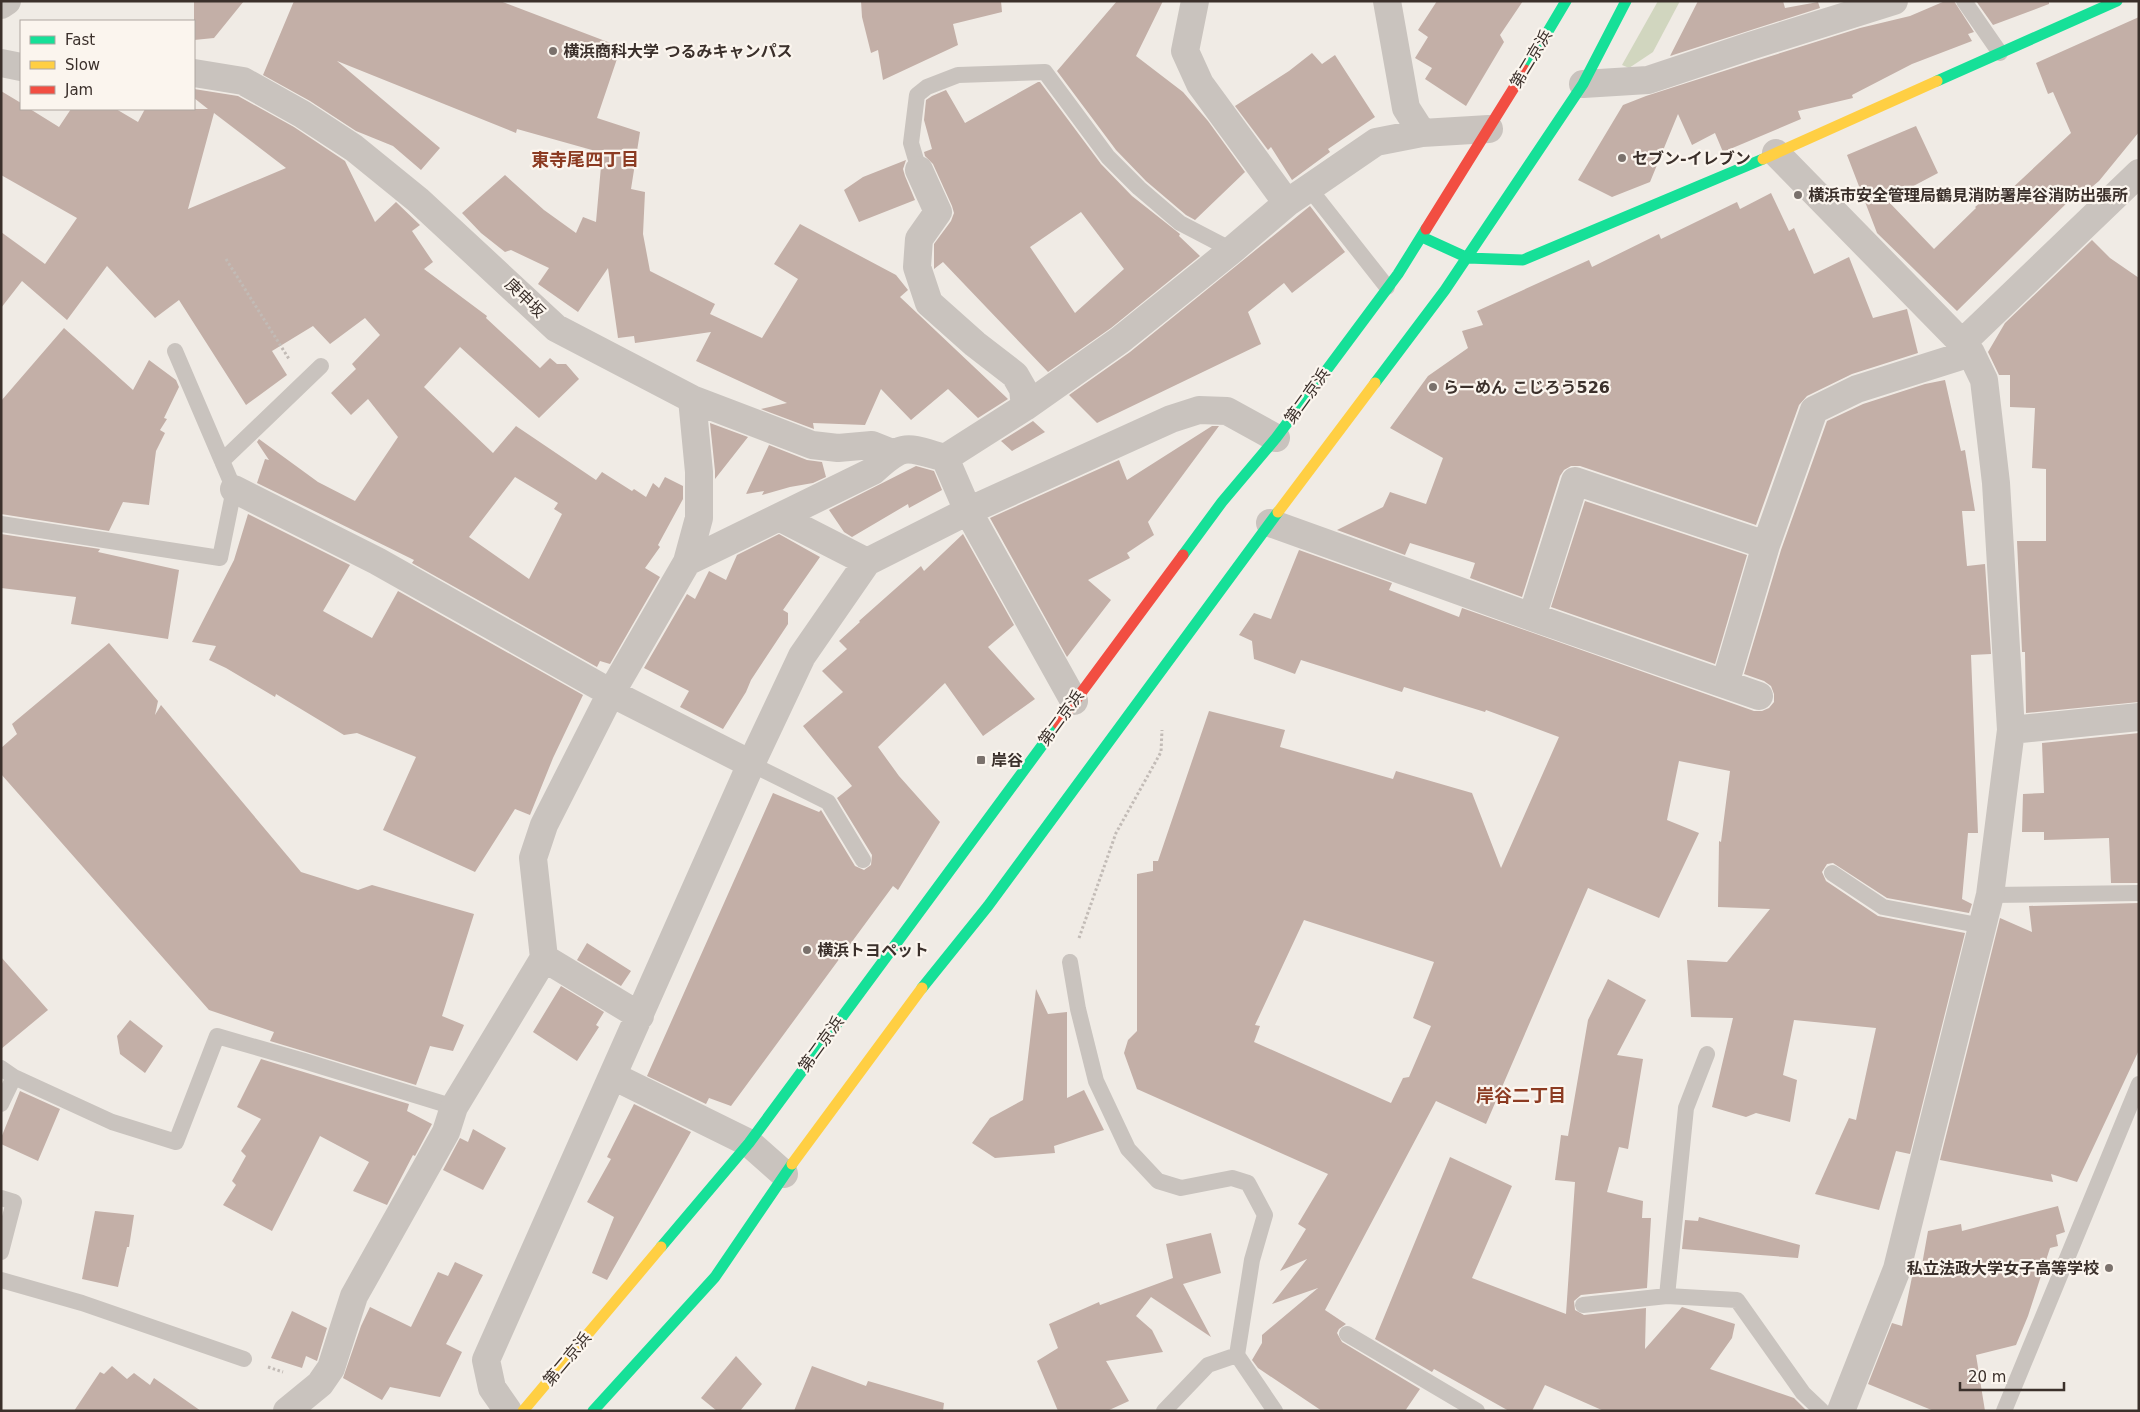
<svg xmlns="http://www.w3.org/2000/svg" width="2140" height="1412" font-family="'DejaVu Sans','Noto Sans JP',sans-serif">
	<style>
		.green { fill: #d1d6bf }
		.building { fill: #c3afa7; fill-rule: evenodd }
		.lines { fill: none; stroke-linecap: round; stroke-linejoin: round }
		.path { stroke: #c2bbb6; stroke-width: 3; stroke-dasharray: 2.5 2.5; stroke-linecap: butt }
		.lane { stroke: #c9c3be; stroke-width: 16 }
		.street { stroke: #c9c3be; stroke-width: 28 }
		.fast { stroke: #16e098; stroke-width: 11 }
		.slow { stroke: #ffcf43; stroke-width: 11 }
		.jam { stroke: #f24e42; stroke-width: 11 }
		.poi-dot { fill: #7a716c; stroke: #fbf5ee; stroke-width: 2 }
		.labels { text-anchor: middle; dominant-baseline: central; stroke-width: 4.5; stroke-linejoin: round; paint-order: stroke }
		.poi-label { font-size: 16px; font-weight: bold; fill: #3b302b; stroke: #fbf5ee; text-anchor: start }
		.street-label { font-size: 16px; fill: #3b302b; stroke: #fbf5ee }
		.neighbourhood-label { font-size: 18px; font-weight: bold; fill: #8c3b22; stroke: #fbf5ee }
	</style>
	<rect width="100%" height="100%" fill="#f0ebe5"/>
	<path class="green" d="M 1658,1 L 1680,1 L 1653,52 L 1629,68 L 1622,65 Z"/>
	<path class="building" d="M 194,1 L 244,1 L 214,38 L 194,40 Z
		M 294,1 L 500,1 L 621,47 L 597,118 L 640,132 L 631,189 L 645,192 L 643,234 L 650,271 L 715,304 L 710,314 L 762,338 L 798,279 L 774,264 L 800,224 L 896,275 L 908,290 L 900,297 L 1008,399 L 978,418 L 948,389 L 911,420 L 881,389 L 865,425 L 813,423 L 814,429 L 761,409 L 787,403 L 696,361 L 711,332 L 635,343 L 634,336 L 618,338 L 608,268 L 578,312 L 538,284 L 549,268 L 511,250 L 505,252 L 481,233 L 462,213 L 505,175 L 544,210 L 576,233 L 583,217 L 596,222 L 602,155 L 592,152 L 592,150 L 517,129 L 516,133 L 337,61 L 440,148 L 421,170 L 393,146 L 356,131 L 310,101 L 263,75 Z
		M 861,1 L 1001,1 L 1002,12 L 953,24 L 958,45 L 883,80 L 878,50 L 871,53 L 862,17 Z
		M 1117,1 L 1163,1 L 1136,56 L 1183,92 L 1208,121 L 1245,172 L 1195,220 L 1186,215 L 1146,181 L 1116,150 L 1057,71 Z
		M 1437,1 L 1523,1 L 1500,35 L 1504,42 L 1466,106 L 1425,79 L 1432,68 L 1415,58 L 1428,37 L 1418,30 Z
		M 1698,1 L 1783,1 L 1785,8 L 1818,2 L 1820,8 L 1670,56 Z
		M 1945,1 L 1954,1 L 1974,32 L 1968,34 L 1972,41 L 1912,64 L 1852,95 L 1853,98 L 1798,111 L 1801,119 L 1723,152 L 1715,133 L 1692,145 L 1678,114 L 1650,182 L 1612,197 L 1578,180 L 1623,105 L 1646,96 L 1755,61 L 1860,28 L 1910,16 Z
		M 1976,1 L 2049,1 L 2049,4 L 1993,25 Z
		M 2139,17 L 2139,132 L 2099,181 L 2080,197 L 2076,194 L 1957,311 L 1877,233 L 1847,155 L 1916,126 L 1938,173 L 1887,200 L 1934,249 L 1976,208 L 1975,207 L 2001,186 L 2007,193 L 2071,133 L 2053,92 L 2048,94 L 2036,63 Z
		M 1312,53 L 1322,64 L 1335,55 L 1375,117 L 1328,149 L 1330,152 L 1292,180 L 1271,147 L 1268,150 L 1235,106 L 1289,71 Z
		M 1038,82 L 1040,82 L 1101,164 L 1132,196 L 1180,234 L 1179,236 L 1200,256 L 1111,328 L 1048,372 L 943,262 L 934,269 L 934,244 L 951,221 L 954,213 L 952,206 L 933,164 L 925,156 L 924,152 L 932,149 L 924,120 L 926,100 L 932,96 L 946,90 L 965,123 ZM 1081,212 L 1124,269 L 1075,313 L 1030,247 Z
		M 194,89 L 238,96 L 294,127 L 345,161 L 375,222 L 396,202 L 420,225 L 412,231 L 433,262 L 424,269 L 487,316 L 486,318 L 540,368 L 550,358 L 557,364 L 566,364 L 579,379 L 539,418 L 460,347 L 424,387 L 493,453 L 516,426 L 596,480 L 602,472 L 632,491 L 634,489 L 646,497 L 653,483 L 659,488 L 665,477 L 683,486 L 683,499 L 658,545 L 660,547 L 645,568 L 660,577 L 610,664 L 600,661 L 597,667 L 412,563 L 414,560 L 257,483 L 265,459 L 269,460 L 257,442 L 259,439 L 318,482 L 355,501 L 398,437 L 368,399 L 351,415 L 331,393 L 356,369 L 352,364 L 380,335 L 365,318 L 330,344 L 313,326 L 272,351 L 287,375 L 246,405 L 179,300 L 155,318 L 107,266 L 67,320 L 22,281 L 1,308 L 1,232 L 45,264 L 77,218 L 1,175 L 1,91 L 21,103 L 21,109 L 30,109 L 59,127 L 71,109 L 116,109 L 138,122 L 145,109 L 208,109 L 194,98 ZM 214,113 L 286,168 L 188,209 ZM 515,477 L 558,503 L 554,509 L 562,514 L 529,579 L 469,537 Z
		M 906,160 L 903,169 L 905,176 L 915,200 L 859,222 L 844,190 L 863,177 Z
		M 1771,193 L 1789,231 L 1794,228 L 1814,274 L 1849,257 L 1873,318 L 1907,309 L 1918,353 L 1852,374 L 1807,396 L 1799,405 L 1756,525 L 1580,466 L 1571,466 L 1564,470 L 1560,476 L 1522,597 L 1470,578 L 1475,563 L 1410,543 L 1405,555 L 1337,530 L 1383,507 L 1390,492 L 1426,504 L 1443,458 L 1390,428 L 1428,376 L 1468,348 L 1462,331 L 1483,325 L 1477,311 L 1589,260 L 1592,267 L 1659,234 L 1661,239 L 1737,202 L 1740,209 Z
		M 1310,206 L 1345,252 L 1292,293 L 1284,283 L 1248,312 L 1261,344 L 1097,423 L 1069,395 L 1130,352 Z
		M 2092,240 L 2110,258 L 2139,278 L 2139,702 L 2026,713 L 2025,652 L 2022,652 L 2017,541 L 2046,541 L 2046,469 L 2032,468 L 2035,408 L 2010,407 L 2010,375 L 1999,375 L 1988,352 L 2005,323 Z
		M 64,328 L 133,390 L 149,360 L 176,380 L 179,387 L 164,418 L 167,419 L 160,430 L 165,433 L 156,451 L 149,505 L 123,502 L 109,531 L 1,514 L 1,401 Z
		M 1945,380 L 1961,451 L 1965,450 L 1975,511 L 1962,511 L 1967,566 L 1985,564 L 1991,654 L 1971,655 L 1978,833 L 1968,833 L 1962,899 L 1972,904 L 1969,913 L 1887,898 L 1833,863 L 1827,864 L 1822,872 L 1826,881 L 1878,916 L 1965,933 L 1910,1154 L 1896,1151 L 1879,1210 L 1815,1194 L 1849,1118 L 1856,1120 L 1876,1028 L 1794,1020 L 1783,1075 L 1797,1080 L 1790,1122 L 1756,1113 L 1746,1117 L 1712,1107 L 1733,1018 L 1691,1017 L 1687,960 L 1727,962 L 1770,909 L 1718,907 L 1719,841 L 1721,842 L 1730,771 L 1679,761 L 1667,820 L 1699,833 L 1659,918 L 1588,888 L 1486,1124 L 1436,1101 L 1325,1310 L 1346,1324 L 1339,1329 L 1337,1333 L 1342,1342 L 1420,1389 L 1405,1411 L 1322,1411 L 1258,1368 L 1252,1360 L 1262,1343 L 1262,1335 L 1318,1288 L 1272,1304 L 1307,1259 L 1280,1271 L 1306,1229 L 1298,1224 L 1328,1174 L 1137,1089 L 1124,1053 L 1128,1040 L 1137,1031 L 1137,874 L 1153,871 L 1153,861 L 1158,861 L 1209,711 L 1285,730 L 1280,747 L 1393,779 L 1396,771 L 1472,793 L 1501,868 L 1559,737 L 1486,710 L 1485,712 L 1404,687 L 1402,692 L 1301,660 L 1295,674 L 1254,659 L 1252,641 L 1239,635 L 1254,613 L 1271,619 L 1299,550 L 1392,583 L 1389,590 L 1459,617 L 1462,608 L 1754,711 L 1762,711 L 1769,708 L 1774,702 L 1774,694 L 1771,686 L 1764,681 L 1744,674 L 1781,550 L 1827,421 L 1863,404 L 1925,384 ZM 1304,920 L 1434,962 L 1413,1018 L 1431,1026 L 1409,1077 L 1403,1078 L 1391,1103 L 1254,1042 L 1260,1026 L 1255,1025 Z
		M 1033,421 L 1045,432 L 1012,451 L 1001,441 Z
		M 710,423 L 748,437 L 715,479 L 715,471 Z
		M 1212,426 L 1219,426 L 1148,522 L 1154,535 L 1127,553 L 1130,558 L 1088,580 L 1111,600 L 1067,657 L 990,518 L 1119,460 L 1127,480 Z
		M 769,445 L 807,460 L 822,462 L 826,477 L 813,483 L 790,487 L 762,495 L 764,491 L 746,494 Z
		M 916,466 L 934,471 L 942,490 L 909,508 L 908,504 L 852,537 L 844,532 L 829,510 Z
		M 1585,501 L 1747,555 L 1715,664 L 1551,607 Z
		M 248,514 L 350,565 L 323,611 L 372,638 L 398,591 L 583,695 L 553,758 L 530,815 L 515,809 L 475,872 L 383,830 L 416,757 L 357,733 L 344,735 L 276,694 L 275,697 L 226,668 L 209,660 L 216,646 L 192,642 L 234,560 Z
		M 1,534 L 100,549 L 98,552 L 179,570 L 168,639 L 71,624 L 76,597 L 1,588 Z
		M 779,534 L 820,557 L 783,610 L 788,613 L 788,624 L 751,680 L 746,692 L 723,729 L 680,707 L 689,691 L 644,668 L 687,594 L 695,599 L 709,571 L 726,580 L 737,555 Z
		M 963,534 L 1014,625 L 988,647 L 1035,699 L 983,736 L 945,683 L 878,747 L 899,776 L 940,822 L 898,890 L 893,886 L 731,1106 L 709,1098 L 706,1104 L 647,1076 L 773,793 L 819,812 L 821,810 L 855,866 L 864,870 L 871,865 L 872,855 L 837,798 L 852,786 L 803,726 L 843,692 L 822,671 L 847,649 L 839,641 L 860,622 L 859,621 L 921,566 L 924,571 Z
		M 109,643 L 158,701 L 155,715 L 161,705 L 301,872 L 358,890 L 372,885 L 474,914 L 442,1016 L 464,1025 L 453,1051 L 430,1046 L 416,1085 L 270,1041 L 274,1032 L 209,1010 L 1,774 L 1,748 L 17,734 L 12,724 Z
		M 2139,733 L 2139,883 L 2111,883 L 2109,838 L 2044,840 L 2044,832 L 2022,832 L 2023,794 L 2044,793 L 2042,743 Z
		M 2139,903 L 2139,1050 L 2077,1182 L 2051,1174 L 2053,1182 L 1940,1160 L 2000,918 L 2032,932 L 2029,906 Z
		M 587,943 L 631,971 L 621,986 L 577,960 Z
		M 1,957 L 48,1010 L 1,1049 Z
		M 1608,979 L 1646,1000 L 1617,1055 L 1643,1059 L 1628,1149 L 1619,1147 L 1607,1192 L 1643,1201 L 1642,1218 L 1651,1218 L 1647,1288 L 1581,1295 L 1574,1301 L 1575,1310 L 1584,1315 L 1646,1308 L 1645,1349 L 1682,1307 L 1735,1324 L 1732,1338 L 1710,1369 L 1794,1398 L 1807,1411 L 1604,1411 L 1545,1385 L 1532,1411 L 1509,1411 L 1434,1369 L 1432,1372 L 1375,1339 L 1450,1157 L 1512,1186 L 1472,1278 L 1566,1314 L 1575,1182 L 1555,1180 L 1561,1135 L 1568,1136 L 1588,1020 Z
		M 561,986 L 604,1012 L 596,1025 L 599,1027 L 577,1061 L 533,1032 Z
		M 1036,989 L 1048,1014 L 1067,1012 L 1067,1098 L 1084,1090 L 1104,1130 L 1054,1146 L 1055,1153 L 995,1158 L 972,1143 L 990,1118 L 1023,1100 Z
		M 130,1020 L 163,1046 L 145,1073 L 120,1054 L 117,1036 Z
		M 261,1059 L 409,1104 L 407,1111 L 432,1124 L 415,1156 L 413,1155 L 387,1205 L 353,1191 L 369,1162 L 320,1136 L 272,1231 L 223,1205 L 236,1185 L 232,1181 L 246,1156 L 241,1151 L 261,1119 L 237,1107 Z
		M 20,1091 L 60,1109 L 38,1161 L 1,1144 L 1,1138 Z
		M 634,1104 L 691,1132 L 607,1280 L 592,1273 L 614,1217 L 587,1202 L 611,1159 L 607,1157 Z
		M 473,1129 L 506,1148 L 483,1190 L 443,1170 L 460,1138 L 468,1142 Z
		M 2058,1206 L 2065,1232 L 2056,1235 L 2058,1246 L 2050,1248 L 2028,1316 L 2016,1345 L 1976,1355 L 1985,1411 L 1934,1411 L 1868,1384 L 1892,1323 L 1902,1326 L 1912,1277 L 1920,1276 L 1928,1231 L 1961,1224 L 1962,1231 Z
		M 95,1211 L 134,1215 L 129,1247 L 127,1247 L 118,1287 L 82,1279 Z
		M 1699,1217 L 1800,1245 L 1798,1258 L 1682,1249 L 1685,1220 L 1698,1221 Z
		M 1211,1233 L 1221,1273 L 1183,1284 L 1211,1337 L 1151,1297 L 1136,1316 L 1152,1330 L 1163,1352 L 1106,1361 L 1129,1401 L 1107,1411 L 1058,1411 L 1037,1361 L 1058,1348 L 1049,1324 L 1099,1302 L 1100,1305 L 1173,1278 L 1166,1244 Z
		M 455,1262 L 483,1275 L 446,1344 L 462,1352 L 440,1397 L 390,1387 L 382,1400 L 343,1378 L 361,1326 L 370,1307 L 411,1327 L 438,1272 L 448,1276 Z
		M 292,1311 L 327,1328 L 317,1361 L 306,1356 L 302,1368 L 271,1358 Z
		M 736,1356 L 762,1384 L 740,1411 L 717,1411 L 701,1398 Z
		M 112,1366 L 127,1379 L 134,1373 L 150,1385 L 154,1378 L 201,1411 L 74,1411 L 100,1372 L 104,1374 Z
		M 812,1366 L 866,1386 L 868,1381 L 944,1403 L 943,1411 L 794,1411 Z"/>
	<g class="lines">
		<path class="path" d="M 226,259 L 289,359
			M 1079,938 L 1116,833 L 1161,752 L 1162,730
			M 268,1367 L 283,1372"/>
		<path class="lane" d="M 1964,1 L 2000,53
			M 919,170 L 911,143 L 917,95 L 927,87 L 958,75 L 1045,72 L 1108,157 L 1139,188 L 1180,223 L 1232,250
			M 1309,188 L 1387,287
			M 222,461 L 321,366
			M 1,524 L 220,558 L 234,489 L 175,351
			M 751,764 L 828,802 L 863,860
			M 1832,873 L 1883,907 L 1983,926
			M 1990,895 L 2139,893
			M 1070,962 L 1078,1009 L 1096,1081 L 1128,1149 L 1158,1181 L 1181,1188 L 1232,1178 L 1248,1183 L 1265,1215 L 1252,1260 L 1237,1355 L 1275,1411
			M 1,1068 L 14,1077 L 112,1122 L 176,1142 L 217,1036 L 304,1061 L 454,1107
			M 1,1104 L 14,1077
			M 1,1198 L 14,1202 L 1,1252
			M 1,1280 L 82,1303 L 244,1359
			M 1667,1296 L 1686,1108 L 1707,1054
			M 1583,1305 L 1667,1296 L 1737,1300 L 1803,1393 L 1822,1411
			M 1347,1334 L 1477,1411
			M 1164,1411 L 1208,1365 L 1237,1355
			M 2004,1411 L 2139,1084"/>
		<path class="street" d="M 1195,1 L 1185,51 L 1200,84 L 1287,203
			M 1387,1 L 1406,108 L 1422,133
			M 1,5 L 7,1
			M 1,63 L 21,67
			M 194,73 L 243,81 L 302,114 L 354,148 L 418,200 L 556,328 L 692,399 L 812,445 L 838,448 L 872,445 L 892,453
			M 1583,84 L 1648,80 L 1750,46 L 1894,1
			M 1776,153 L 1962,343 L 1971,353 L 1984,380 L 1996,483 L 2011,730 L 1990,895 L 1897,1269 L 1841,1411
			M 919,170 L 938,212 L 919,239 L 917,267 L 929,303 L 975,344 L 1015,375 L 1023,389 L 1025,407
			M 1962,343 L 2139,173
			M 945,458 L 1025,407 L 1120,340 L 1232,250 L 1287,203 L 1376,142 L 1422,133 L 1489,129
			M 234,489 L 377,561 L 611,693 L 751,764
			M 779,517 L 867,562
			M 1270,523 L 1532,617 L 1759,696
			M 687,562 L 699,518 L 699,472 L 692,399
			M 1532,617 L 1575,481 L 1766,545
			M 1725,684 L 1766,545 L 1814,410 L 1857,389 L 1971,353
			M 2011,730 L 2139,717
			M 640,1016 L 544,958 L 533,858 L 544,825 L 611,693 L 687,562 L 873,471 C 904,442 906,447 945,458 L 968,511 L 1074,701
			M 613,1076 L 749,1143 L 784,1174
			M 287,1411 L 320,1384 L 331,1368 L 354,1296 L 446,1132 L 454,1107 L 544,958
			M 508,1411 L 492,1388 L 486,1360 L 751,764 L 802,656 L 867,562 L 968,511 L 1171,419 L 1199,410 L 1227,411 L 1276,438"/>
		<path class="fast" d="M 1525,70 L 1566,1
			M 1937,81 L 2117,1
			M 1422,237 L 1468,258 L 1523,260 L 1763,159
			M 1375,383 L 1445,290 L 1583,84 L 1626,1
			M 1183,555 L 1222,502 L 1276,438 L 1398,274 L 1426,229
			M 922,988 L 988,906 L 1278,512
			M 661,1247 L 749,1143 L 1058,724
			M 593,1411 L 715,1277 L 792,1164"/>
		<path class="slow" d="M 1763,159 L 1937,81
			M 1278,512 L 1375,383
			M 792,1164 L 922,988
			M 523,1411 L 661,1247"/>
		<path class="jam" d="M 1426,229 L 1525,70
			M 1058,724 L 1183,555"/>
	</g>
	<g class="poi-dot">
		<circle cx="553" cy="51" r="5"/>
		<circle cx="1622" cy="158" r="5"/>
		<circle cx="1798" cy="195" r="5"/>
		<circle cx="1433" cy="387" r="5"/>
		<rect x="976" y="755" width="10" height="10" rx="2.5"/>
		<circle cx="807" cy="950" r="5"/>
		<circle cx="2109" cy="1268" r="5"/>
	</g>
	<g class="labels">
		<g class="poi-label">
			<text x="563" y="51">横浜商科大学 つるみキャンパス</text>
			<text x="1632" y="158">セブン-イレブン</text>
			<text x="1808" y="195">横浜市安全管理局鶴見消防署岸谷消防出張所</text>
			<text x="1443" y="387">らーめん こじろう526</text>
			<text x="991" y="760">岸谷</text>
			<text x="817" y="950">横浜トヨペット</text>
			<text x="2099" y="1268" text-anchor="end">私立法政大学女子高等学校</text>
		</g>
		<g class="street-label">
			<text transform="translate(1531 59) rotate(-59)">第二京浜</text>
			<text transform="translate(525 298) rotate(44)">庚申坂</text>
			<text transform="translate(1307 396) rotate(-54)">第二京浜</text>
			<text transform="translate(1061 718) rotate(-54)">第二京浜</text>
			<text transform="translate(821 1044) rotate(-54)">第二京浜</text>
			<text transform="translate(567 1359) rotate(-50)">第二京浜</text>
		</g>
		<g class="neighbourhood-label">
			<text x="585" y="159">東寺尾四丁目</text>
			<text x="1521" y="1095">岸谷二丁目</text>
		</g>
	</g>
	<rect width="2140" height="1412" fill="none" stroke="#3b302b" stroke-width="5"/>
	<rect x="20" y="20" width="175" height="90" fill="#fbf5ee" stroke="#aea6a0"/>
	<rect x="30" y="36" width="25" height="8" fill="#16e098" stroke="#aea6a0"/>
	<text x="65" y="45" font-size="15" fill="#3b302b">Fast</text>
	<rect x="30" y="61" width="25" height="8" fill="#ffcf43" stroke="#aea6a0"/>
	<text x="65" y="70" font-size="15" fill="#3b302b">Slow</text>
	<rect x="30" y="86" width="25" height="8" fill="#f24e42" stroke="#aea6a0"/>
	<text x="65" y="95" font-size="15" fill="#3b302b">Jam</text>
	<path d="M1960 1382v8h104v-8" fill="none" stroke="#3b302b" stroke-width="2.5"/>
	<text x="1968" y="1382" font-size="15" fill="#3b302b" stroke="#fbf5ee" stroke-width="4" paint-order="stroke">20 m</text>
</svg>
